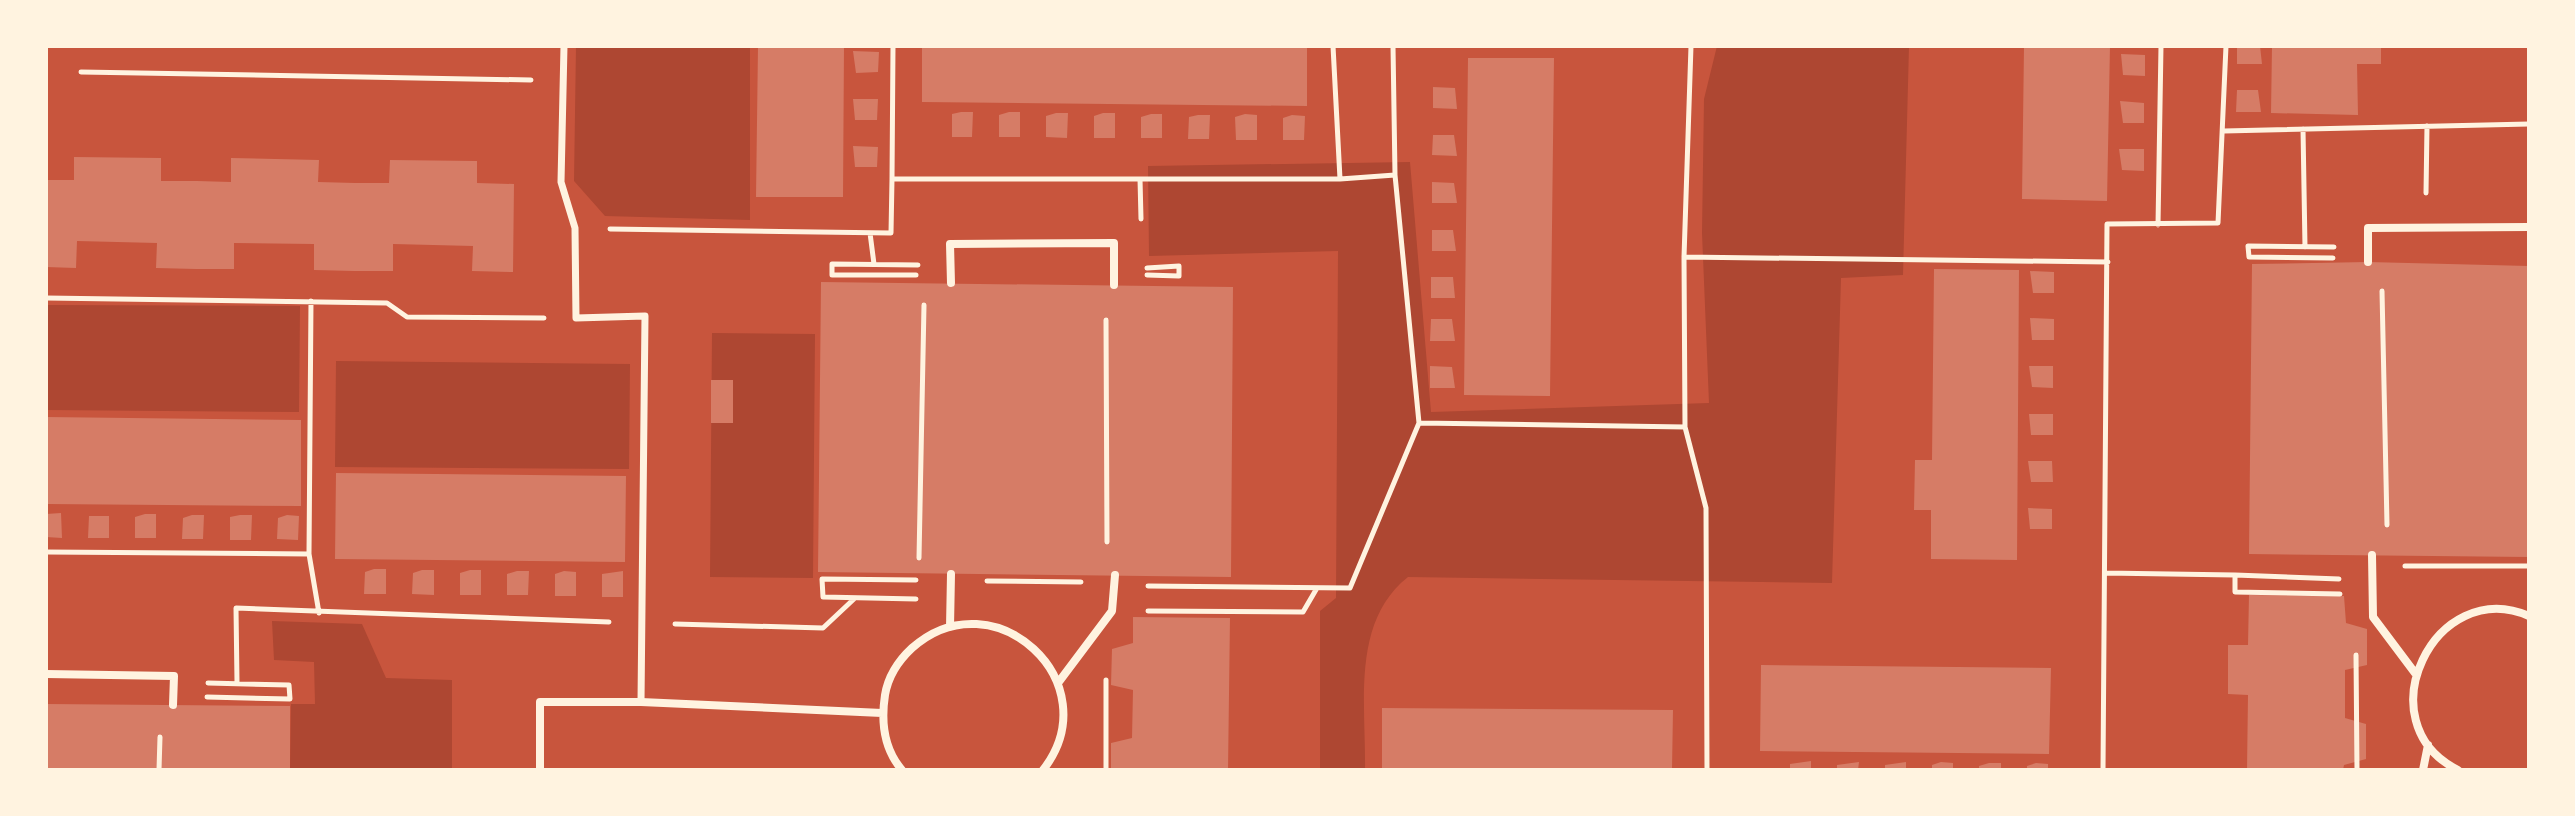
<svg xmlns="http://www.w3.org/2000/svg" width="2575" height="816" font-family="Quicksand,sans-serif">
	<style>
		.green { fill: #ae4732 }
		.building { fill: #d67c66 }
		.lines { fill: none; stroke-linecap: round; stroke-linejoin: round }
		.path { stroke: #fff3e0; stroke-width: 5 }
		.pedestrian { stroke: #fff3e0; stroke-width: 7 }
		.minor { stroke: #fff3e0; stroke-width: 8 }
	</style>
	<rect width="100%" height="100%" fill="#c8553d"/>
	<path class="green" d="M 576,46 L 750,46 L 750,220 L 605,216 L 574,181 Z
		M 1717,46 L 1909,46 L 1903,275 L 1841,278 L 1832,583 L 1408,577 C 1351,622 1366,704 1365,770 L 1320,770 L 1320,611 L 1336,598 L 1338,251 L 1149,256 L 1148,166 L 1410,162 L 1431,412 L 1709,403 L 1702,233 L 1704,99 Z
		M 46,305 L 300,306 L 299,412 L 46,410 Z
		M 712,333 L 815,334 L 813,578 L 710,577 Z
		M 336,361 L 630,364 L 629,469 L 335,467 Z
		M 272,621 L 362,624 L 386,678 L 452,680 L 452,770 L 290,770 L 291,704 L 315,704 L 314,662 L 274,660 Z"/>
	<path class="building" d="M 758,46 L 844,46 L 843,197 L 756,197 Z
		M 922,46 L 1307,46 L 1307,106 L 922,102 Z
		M 2024,46 L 2110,46 L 2107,201 L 2022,199 Z
		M 2237,46 L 2260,46 L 2262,64 L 2237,64 Z
		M 2272,46 L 2381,46 L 2381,64 L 2357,64 L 2358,115 L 2271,113 Z
		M 853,51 L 879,52 L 878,72 L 856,73 Z
		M 2121,54 L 2145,55 L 2145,76 L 2123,75 Z
		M 1468,58 L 1554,58 L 1550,396 L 1464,395 Z
		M 1433,87 L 1455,88 L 1457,109 L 1433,108 Z
		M 2237,90 L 2258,90 L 2261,112 L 2236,112 Z
		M 853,99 L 878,99 L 877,120 L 855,120 Z
		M 2120,101 L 2144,103 L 2144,123 L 2123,123 Z
		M 961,112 L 973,112 L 972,137 L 952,137 L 952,114 Z
		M 1009,112 L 1020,112 L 1020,137 L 999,137 L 999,115 Z
		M 1056,113 L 1068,113 L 1067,138 L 1046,137 L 1046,116 Z
		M 1103,113 L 1115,113 L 1115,138 L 1094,138 L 1094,116 Z
		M 1151,114 L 1162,114 L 1162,138 L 1141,138 L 1141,117 Z
		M 1245,114 L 1257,115 L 1257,140 L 1236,140 L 1235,117 Z
		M 1198,115 L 1210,115 L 1209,139 L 1188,139 L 1189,117 Z
		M 1292,115 L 1305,116 L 1304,140 L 1283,140 L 1283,118 Z
		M 1433,135 L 1454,135 L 1457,156 L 1432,155 Z
		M 853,146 L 878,147 L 877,167 L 855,167 Z
		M 2119,149 L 2144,149 L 2144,171 L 2122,170 Z
		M 74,157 L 161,158 L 161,181 L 197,181 L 231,182 L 231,158 L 319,160 L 318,182 L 355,183 L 389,183 L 390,160 L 477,161 L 477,183 L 514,184 L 513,272 L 472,271 L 473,246 L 393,244 L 393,271 L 354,271 L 314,270 L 314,244 L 234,243 L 234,269 L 196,269 L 156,268 L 157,243 L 77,241 L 76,268 L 46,267 L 46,180 L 74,180 Z
		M 1432,182 L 1454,183 L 1457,203 L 1432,203 Z
		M 1432,230 L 1453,230 L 1456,251 L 1432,251 Z
		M 2368,262 L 2529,266 L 2529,557 L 2249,554 L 2252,264 Z
		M 1934,269 L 2019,270 L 2017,560 L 1931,559 L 1931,510 L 1914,510 L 1915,460 L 1932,460 Z
		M 2030,271 L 2054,272 L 2054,293 L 2033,293 Z
		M 1431,277 L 1453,277 L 1455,298 L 1431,298 Z
		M 821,282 L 1233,287 L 1231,577 L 818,572 Z
		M 2030,318 L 2054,319 L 2054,340 L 2032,340 Z
		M 1431,319 L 1452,319 L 1455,341 L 1430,341 Z
		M 1430,366 L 1452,367 L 1455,388 L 1430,388 Z
		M 2029,366 L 2053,366 L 2053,388 L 2032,387 Z
		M 711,380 L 733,380 L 733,423 L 711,423 Z
		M 2029,414 L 2053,414 L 2053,435 L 2031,435 Z
		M 46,417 L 301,420 L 301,506 L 46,504 Z
		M 2028,461 L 2052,461 L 2053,482 L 2031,482 Z
		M 336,473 L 626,476 L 625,562 L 335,559 Z
		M 2028,508 L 2052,509 L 2052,529 L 2030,529 Z
		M 61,513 L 62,538 L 46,537 L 46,514 Z
		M 145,514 L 156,514 L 156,538 L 135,538 L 135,517 Z
		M 192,515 L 204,515 L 203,539 L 182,539 L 183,518 Z
		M 240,515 L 252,515 L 251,540 L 230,540 L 230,517 Z
		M 287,515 L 299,516 L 298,540 L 277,539 L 278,518 Z
		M 89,516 L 109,516 L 109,538 L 88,538 Z
		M 374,569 L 386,569 L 386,594 L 364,594 L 365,572 Z
		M 422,570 L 434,570 L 434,595 L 412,594 L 413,573 Z
		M 470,570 L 481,570 L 481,595 L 460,595 L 460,573 Z
		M 517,571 L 529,571 L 528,595 L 507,595 L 507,574 Z
		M 564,571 L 576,572 L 576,596 L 555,596 L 555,574 Z
		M 623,571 L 623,597 L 602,597 L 602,574 Z
		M 2249,595 L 2344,596 L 2346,623 L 2367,629 L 2367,665 L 2345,670 L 2345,718 L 2366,724 L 2366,759 L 2344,765 L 2343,770 L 2247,770 L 2248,695 L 2228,694 L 2228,645 L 2248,645 Z
		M 1133,617 L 1230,618 L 1228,770 L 1111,770 L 1111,743 L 1132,738 L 1133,690 L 1111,685 L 1112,649 L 1133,643 Z
		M 1761,665 L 2051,668 L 2049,754 L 1760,751 Z
		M 46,704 L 290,706 L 290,770 L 46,770 Z
		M 1382,708 L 1673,710 L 1672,770 L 1382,770 Z
		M 1811,761 L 1811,770 L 1790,770 L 1790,764 Z
		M 1859,762 L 1858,770 L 1837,770 L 1837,765 Z
		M 1906,762 L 1906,770 L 1885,770 L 1885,765 Z
		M 1941,762 L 1953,763 L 1953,770 L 1932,770 L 1932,765 Z
		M 1989,763 L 2001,763 L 2001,770 L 1979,770 L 1979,766 Z
		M 2036,763 L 2048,764 L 2048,770 L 2027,770 L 2027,766 Z"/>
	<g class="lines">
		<path class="path" d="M 893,46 L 892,179 L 1340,179 L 1395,175
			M 1333,46 L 1340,179
			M 1393,46 L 1395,175 L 1419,423 L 1685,427
			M 1691,46 L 1684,257 L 1685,427 L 1706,508 L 1707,770
			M 81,72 L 531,80
			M 2303,129 L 2305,247
			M 2224,131 L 2529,124
			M 1140,179 L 1141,219
			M 2426,193 L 2427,126
			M 2158,225 L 2161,46
			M 610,229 L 891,233 L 892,179
			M 870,233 L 874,264
			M 1684,257 L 2108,262
			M 2333,258 L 2249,257 L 2248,246 L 2334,247
			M 1147,268 L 1179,266 L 1179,276 L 1147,275
			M 916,275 L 832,275 L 832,264 L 918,265
			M 2382,291 L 2387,525
			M 46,298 L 387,303 L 407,317 L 544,318
			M 1106,320 L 1107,542
			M 46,552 L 309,554 L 319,613
			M 309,554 L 311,301
			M 919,558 L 924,305
			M 2405,566 L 2529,566
			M 2105,573 L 2235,575 L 2235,592 L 2340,594
			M 2235,575 L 2339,579
			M 987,581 L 1081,582
			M 1148,586 L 1350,588 L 1419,423
			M 916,599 L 823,597 L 822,579 L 916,580
			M 1148,611 L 1303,612 L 1317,588
			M 675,624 L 823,628 L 855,598
			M 2356,655 L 2357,770
			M 237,682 L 236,608 L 609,622
			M 207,697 L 290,699 L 289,685 L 208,683
			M 159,770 L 160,737
			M 1106,770 L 1106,680
			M 2103,770 L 2107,224 L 2218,223 L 2226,46"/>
		<path class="pedestrian" d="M 564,46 L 561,182 L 575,228 L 576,318 L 645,316 L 641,702"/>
		<path class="minor" d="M 2368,262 L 2368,228 L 2529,227
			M 951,283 L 950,244 L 1114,243 L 1114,285
			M 2372,555 L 2373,617 L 2415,673
			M 950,627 L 951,574
			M 46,674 L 174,676 L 173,705
			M 1058,683 L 1112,611 L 1115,575
			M 540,770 L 540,702 L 641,702 L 882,713
			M 902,770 C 884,749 881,721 885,695 C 888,677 898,661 912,648 C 994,575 1111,683 1043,770
			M 2423,770 L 2428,745
			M 2458,770 C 2363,723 2435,575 2529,616"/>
	</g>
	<rect width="2575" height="816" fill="none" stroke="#fff3e0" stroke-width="96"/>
</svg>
